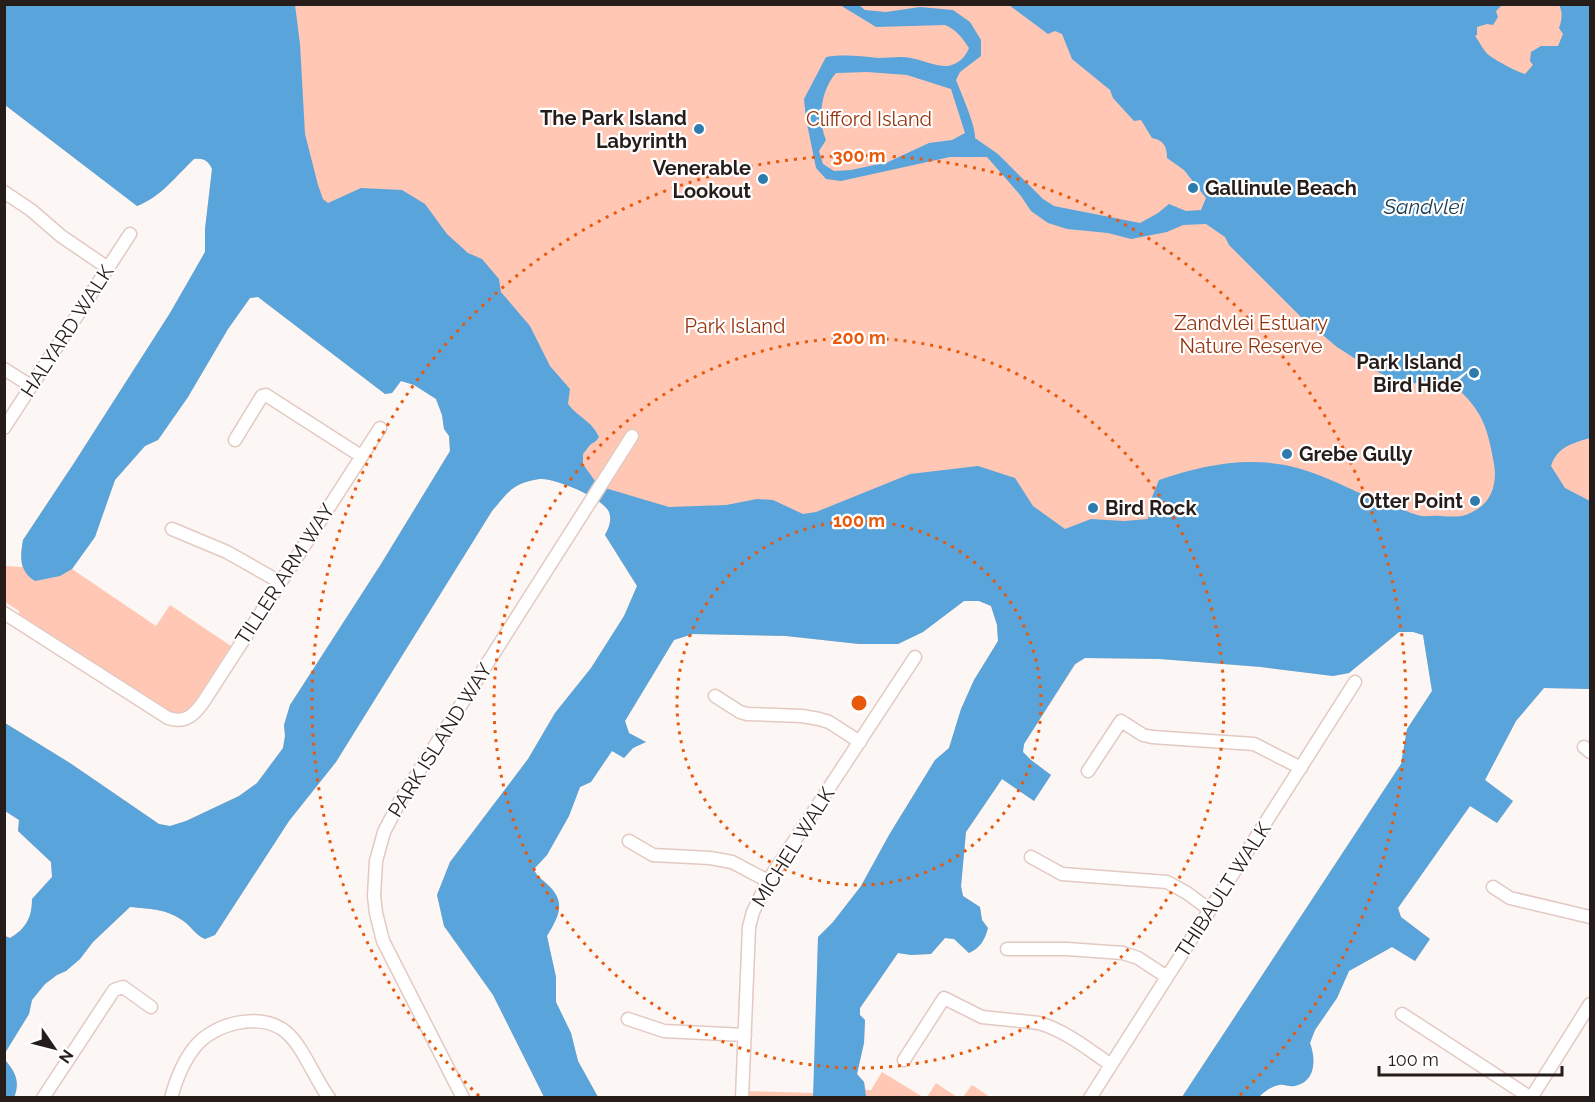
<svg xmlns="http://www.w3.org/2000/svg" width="1595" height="1102" font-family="Raleway,sans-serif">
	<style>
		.green { fill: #ffc7b4 }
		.water { fill: #59a4da; fill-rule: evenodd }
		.pier { fill: #fcf7f5 }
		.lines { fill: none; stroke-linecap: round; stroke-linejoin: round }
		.minor-casing { stroke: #e3c9c1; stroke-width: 15 }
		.minor { stroke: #fff; stroke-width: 12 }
		.ring { fill: none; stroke: #e8590c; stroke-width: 3; stroke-dasharray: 3 6 }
		.poi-dot { fill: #2e7bae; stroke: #fff; stroke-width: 2 }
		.labels { text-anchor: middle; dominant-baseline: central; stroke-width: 4.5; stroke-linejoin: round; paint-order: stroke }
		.poi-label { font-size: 20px; font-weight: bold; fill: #261d1a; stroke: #fff; text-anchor: end }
		.park-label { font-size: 20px; fill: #94330c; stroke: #fff }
		.street-label { font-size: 20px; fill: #261d1a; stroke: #fff }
		.water-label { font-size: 21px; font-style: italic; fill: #1c3c53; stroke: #fff }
		.centre { fill: #e8590c; stroke: #fff; stroke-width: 3 }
		.ring-label { font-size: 18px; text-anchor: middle; font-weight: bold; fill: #e8590c; stroke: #fff; stroke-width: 4.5; stroke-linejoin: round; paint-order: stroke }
	</style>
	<rect width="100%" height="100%" fill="#fcf7f5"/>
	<path class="green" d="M 5,5 L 1590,5 L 1590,689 L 1544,688 L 1516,721 L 1485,780 L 1513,801 L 1497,823 L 1470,806 L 1398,908 L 1401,917 L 1430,939 L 1415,961 L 1392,947 L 1349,971 L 1337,998 L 1315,1030 L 1310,1043 C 1316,1059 1316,1082 1294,1086 C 1289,1087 1284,1084 1279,1085 C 1272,1086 1264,1092 1259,1097 L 1182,1097 L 1401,764 L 1407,729 L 1432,691 L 1423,635 L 1413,632 L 1399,632 L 1349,673 L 1333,676 L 1261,667 L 1160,659 L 1085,658 L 1075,665 L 1024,744 L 1023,752 L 1031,760 L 1051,775 L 1034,801 L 1002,779 L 966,832 L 961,886 L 963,896 L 980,907 L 982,920 L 988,928 C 985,940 980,948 969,953 L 954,939 L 945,938 L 931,954 L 911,955 L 898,953 L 860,1008 L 860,1015 L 865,1020 L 864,1043 L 857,1074 L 864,1082 L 866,1090 L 871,1090 L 882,1072 L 923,1097 L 742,1097 L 743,1091 L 814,1093 L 818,937 L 833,922 L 861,886 L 889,835 L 935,760 L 949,748 L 961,709 L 974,680 L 998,641 L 997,625 L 991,606 L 979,601 L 964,601 L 923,632 L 898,644 L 859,644 L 786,636 L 693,634 L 674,640 L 625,721 L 629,733 L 646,742 L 633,748 L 624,758 L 612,751 L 591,782 L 580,787 L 569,816 L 547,855 L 534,869 C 536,876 542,879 547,884 C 567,902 559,916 547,936 L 556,977 L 556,1002 L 571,1033 L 578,1061 L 598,1097 L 544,1097 L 493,995 L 444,926 L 437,895 L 450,862 L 528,759 L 555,713 L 591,668 L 624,616 L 637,586 L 605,535 C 609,528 612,520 609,512 C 603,498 557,479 542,479 C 537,479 529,481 523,483 C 510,487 501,501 492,511 L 336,762 L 289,821 L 215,935 L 205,939 C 196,935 193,929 186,923 C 169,909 151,909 130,907 L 93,942 L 80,959 L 66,971 L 57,975 L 45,984 L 32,1000 L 29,1014 L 5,1053 L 6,1061 C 16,1073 20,1082 14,1098 L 5,1097 L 5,936 L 10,938 C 26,929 32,917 32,899 L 52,877 L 51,862 L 18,831 L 19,820 L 5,811 L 5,723 L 70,763 L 159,824 L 170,826 L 186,821 L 239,796 L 257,783 L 283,748 L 285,736 L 284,725 L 290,705 L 381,564 L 450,451 L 449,436 L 444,429 L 442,415 L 436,399 L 414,385 L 401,381 L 392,393 L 385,394 L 258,297 L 250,298 L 228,329 L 188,397 L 158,440 L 145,446 L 115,480 L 95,537 L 72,569 L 156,626 L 170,605 L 231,646 L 191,708 L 182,714 L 169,712 L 19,614 L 19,611 L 5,602 L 5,566 L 22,567 L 21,554 L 23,540 L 74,463 L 170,313 L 205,252 L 205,229 L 212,169 L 209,162 L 201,158 L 194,159 C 176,176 161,197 137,206 L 5,105 Z
		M 936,1083 L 957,1097 L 927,1097 Z
		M 972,1085 L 990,1097 L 963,1097 Z"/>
	<path class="water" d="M 5,5 L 295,5 L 300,44 L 305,134 L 318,185 L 323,199 L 328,203 L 361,188 L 402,190 L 425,204 L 447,234 L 468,253 L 482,259 L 499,279 L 501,292 L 530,326 L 550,366 L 570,389 L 568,404 C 578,417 592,421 599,437 L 596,441 L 590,445 L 583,454 L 583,464 L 595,481 L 605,488 L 669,507 L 726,505 L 757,499 L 773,500 L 803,514 L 816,512 L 910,474 L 978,466 L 1015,478 L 1033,506 L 1065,529 L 1091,519 L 1124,521 L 1148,519 L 1150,502 L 1159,480 C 1200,466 1242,457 1285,465 C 1325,473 1362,497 1400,509 C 1407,511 1415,515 1422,516 C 1428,517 1434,515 1440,516 C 1458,517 1464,518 1479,508 C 1493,499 1497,480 1494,464 C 1487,422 1480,407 1447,379 L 1426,384 L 1398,382 L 1368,367 L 1337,347 L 1300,316 L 1229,245 L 1225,237 L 1206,224 L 1183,225 L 1167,232 L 1131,239 L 1108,233 L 1067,229 L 1048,223 L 1031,211 L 1021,196 L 987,157 L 950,157 L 841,181 L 826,179 L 816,168 L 806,119 L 804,99 L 826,57 C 844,54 860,56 878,58 C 889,58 900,56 911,58 C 923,60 936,67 948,66 C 958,64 965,58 969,48 C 963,39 957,30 945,25 L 876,27 L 840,5 L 859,5 L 865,10 L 886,12 L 920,7 L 953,10 L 970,22 L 981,40 L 981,56 L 960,72 L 956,80 C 961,93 976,126 975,138 L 998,154 L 1043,199 L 1054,206 L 1140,223 L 1158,213 L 1169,204 L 1186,211 L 1201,210 L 1206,198 L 1184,170 L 1167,158 C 1167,147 1164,140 1152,138 L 1141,120 L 1134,121 L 1113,98 L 1110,90 L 1072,59 L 1062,34 L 1055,31 L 1048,34 L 1009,5 L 1502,5 L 1496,11 L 1498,17 L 1493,25 L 1487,24 L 1477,27 L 1477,35 L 1475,36 C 1480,42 1483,51 1490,56 C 1497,61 1517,72 1525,74 L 1533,65 L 1530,61 L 1531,52 L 1541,46 L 1558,46 L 1563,34 L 1559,28 C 1562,20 1563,12 1559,5 L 1590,5 L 1590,438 C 1573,443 1557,447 1551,466 L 1565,488 L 1590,501 L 1590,689 L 1544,688 L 1516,721 L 1485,780 L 1513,801 L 1497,823 L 1470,806 L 1398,908 L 1401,917 L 1430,939 L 1415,961 L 1392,947 L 1349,971 L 1337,998 L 1315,1030 L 1310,1043 C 1316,1059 1316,1082 1294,1086 C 1289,1087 1284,1084 1279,1085 C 1272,1086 1264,1092 1259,1097 L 1182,1097 L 1401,764 L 1407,729 L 1432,691 L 1423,635 L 1413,632 L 1399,632 L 1349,673 L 1333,676 L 1261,667 L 1160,659 L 1085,658 L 1075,664 L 1024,744 L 1023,752 L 1031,760 L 1051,775 L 1034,801 L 1002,779 L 966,832 L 961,886 L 963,896 L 980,907 L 982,920 L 988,928 C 985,940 980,948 969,953 L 954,939 L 945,938 L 931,954 L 911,955 L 898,953 L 860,1008 L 860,1015 L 865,1020 L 864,1043 L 857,1074 L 864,1082 L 866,1097 L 813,1097 L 818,937 L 833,922 L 861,886 L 889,835 L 935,760 L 949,748 L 961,709 L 974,680 L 998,641 L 997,625 L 991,606 L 979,601 L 964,601 L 923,632 L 898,644 L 859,644 L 786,636 L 693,634 L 674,640 L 625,721 L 629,733 L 646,742 L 633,748 L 624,758 L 612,751 L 591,782 L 580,787 L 569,816 L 547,855 L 534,869 C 536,876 542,879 547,884 C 567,902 559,916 547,936 L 556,977 L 556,1002 L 571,1033 L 578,1061 L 598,1097 L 544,1097 L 493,995 L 444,926 L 437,895 L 450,862 L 528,759 L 555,713 L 591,668 L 624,616 L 637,586 L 605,535 C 609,528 612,520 609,512 C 603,498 557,479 542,479 C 537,479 529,481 523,483 C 510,487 501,501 492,511 L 336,762 L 289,821 L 215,935 L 205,939 C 196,935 193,929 186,923 C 169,909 151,909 130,907 L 93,942 L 80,959 L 66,971 L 57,975 L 45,984 L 32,1000 L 29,1014 L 5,1053 L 6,1061 C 16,1073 20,1082 14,1098 L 5,1097 L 5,936 L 10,938 C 26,929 32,917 32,899 L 52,877 L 51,862 L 18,831 L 19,820 L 5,811 L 5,723 L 70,763 L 159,824 L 170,826 L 186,821 L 239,796 L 257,783 L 283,748 L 285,736 L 284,725 L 290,705 L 381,564 L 450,451 L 449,436 L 444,429 L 442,415 L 436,399 L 414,385 L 401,381 L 392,393 L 385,394 L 258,297 L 250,298 L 228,329 L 188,397 L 158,440 L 145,446 L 115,480 L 95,537 L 72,569 L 60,576 L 35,581 C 19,571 20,557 23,540 L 74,463 L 170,313 L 205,252 L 205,229 L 212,169 C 208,160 203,158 194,159 C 176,176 161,197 137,206 L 5,105 ZM 867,72 L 907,75 L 951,89 L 965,133 L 952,140 L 929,143 L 888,162 L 851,170 L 834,171 L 823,164 L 819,151 L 826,140 C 817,119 821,90 836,73 Z"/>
	<path class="pier" d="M 1472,367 L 1479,374 L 1480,379 L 1474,381 L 1468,372 L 1454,385 L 1451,386 L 1449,384 Z"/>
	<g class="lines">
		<defs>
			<path id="minor" d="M 4,192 L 31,210 L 61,236 L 108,268
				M 4,369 L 31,386
				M 4,428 L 130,234
				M 235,440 L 262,396 L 266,395 L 361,456
				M 172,529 L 227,552 L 280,582
				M 4,613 L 168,718 C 186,724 195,714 204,701 L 380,428
				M 715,696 L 740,712 L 747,714 L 802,716 L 819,719 L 829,722 L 860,742
				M 1584,747 L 1590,752
				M 1088,771 L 1121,721 L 1143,735 L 1152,737 L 1254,744 L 1301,768
				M 629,841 L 653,855 L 710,858 L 732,862 L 768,881
				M 1031,857 L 1062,874 L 1167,882 L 1187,893 L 1210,910
				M 1493,887 L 1510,898 L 1590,917
				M 1007,949 L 1067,949 L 1123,953 L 1138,958 L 1167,977
				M 1402,1014 L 1531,1098 L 1590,1004
				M 628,1019 L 664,1031 L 745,1035
				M 904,1060 L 944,998 L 982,1017 L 1039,1023 C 1066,1031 1088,1049 1111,1065
				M 43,1098 L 114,990 L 123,987 L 151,1007
				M 171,1098 C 176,1080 183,1062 194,1048 C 213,1023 261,1011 286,1032 C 302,1045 315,1079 329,1098
				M 463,1098 L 383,941 L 376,913 L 374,896 L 376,861 L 384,832 L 401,799 L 632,436
				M 742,1098 L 749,927 L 753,912 L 768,881 L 915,657
				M 1090,1098 L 1355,682"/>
		</defs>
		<use href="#minor" class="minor-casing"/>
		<use href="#minor" class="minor"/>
	</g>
	<g class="ring">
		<circle cx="859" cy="703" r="182"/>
		<circle cx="859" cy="703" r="365"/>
		<path d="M479 1096A547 547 0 1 1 1239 1096"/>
	</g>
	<g class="poi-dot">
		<circle cx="699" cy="129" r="6"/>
		<circle cx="763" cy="179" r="6"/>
		<circle cx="1193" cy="188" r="6"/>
		<circle cx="1474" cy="373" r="6"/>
		<circle cx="1287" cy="454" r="6"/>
		<circle cx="1475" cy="501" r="6"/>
		<circle cx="1093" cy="508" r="6"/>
	</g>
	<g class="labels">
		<g class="poi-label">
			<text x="687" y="118">The Park Island<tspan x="687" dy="23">Labyrinth</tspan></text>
			<text x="751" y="168">Venerable<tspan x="751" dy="23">Lookout</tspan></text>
			<text x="1205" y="188" text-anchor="start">Gallinule Beach</text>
			<text x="1462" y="362">Park Island<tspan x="1462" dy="23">Bird Hide</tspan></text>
			<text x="1299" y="454" text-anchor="start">Grebe Gully</text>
			<text x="1463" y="501">Otter Point</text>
			<text x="1105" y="508" text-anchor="start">Bird Rock</text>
		</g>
		<g class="park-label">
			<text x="869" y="119">Clifford Island</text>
			<text x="1251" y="323">Zandvlei Estuary<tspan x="1251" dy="23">Nature Reserve</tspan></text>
			<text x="735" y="326">Park Island</text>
		</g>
		<g class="street-label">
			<text transform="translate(67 331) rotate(-57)">HALYARD WALK</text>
			<text transform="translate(285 574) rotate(-57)">TILLER ARM WAY</text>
			<text transform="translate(440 740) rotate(-58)">PARK ISLAND WAY</text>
			<text transform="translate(793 847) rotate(-58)">MICHEL WALK</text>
			<text transform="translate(1223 890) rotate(-57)">THIBAULT WALK</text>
		</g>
		<g class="water-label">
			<text x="1424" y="206">Sandvlei</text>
		</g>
	</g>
	<circle cx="859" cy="703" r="9" class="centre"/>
	<g class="ring-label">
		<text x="859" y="162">300 m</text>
		<text x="859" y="344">200 m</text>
		<text x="859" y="527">100 m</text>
	</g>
	<rect width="1595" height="1102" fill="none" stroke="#261d1a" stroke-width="12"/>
	<g transform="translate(54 1048) rotate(125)" stroke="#ffffff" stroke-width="4.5" paint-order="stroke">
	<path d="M0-4.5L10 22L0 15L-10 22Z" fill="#261d1a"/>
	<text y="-9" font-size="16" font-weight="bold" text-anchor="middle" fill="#261d1a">N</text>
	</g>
	<path d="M1379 1066v9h183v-9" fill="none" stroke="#261d1a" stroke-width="3"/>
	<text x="1388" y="1066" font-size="18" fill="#261d1a" stroke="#ffffff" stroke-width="4.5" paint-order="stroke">100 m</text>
</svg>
